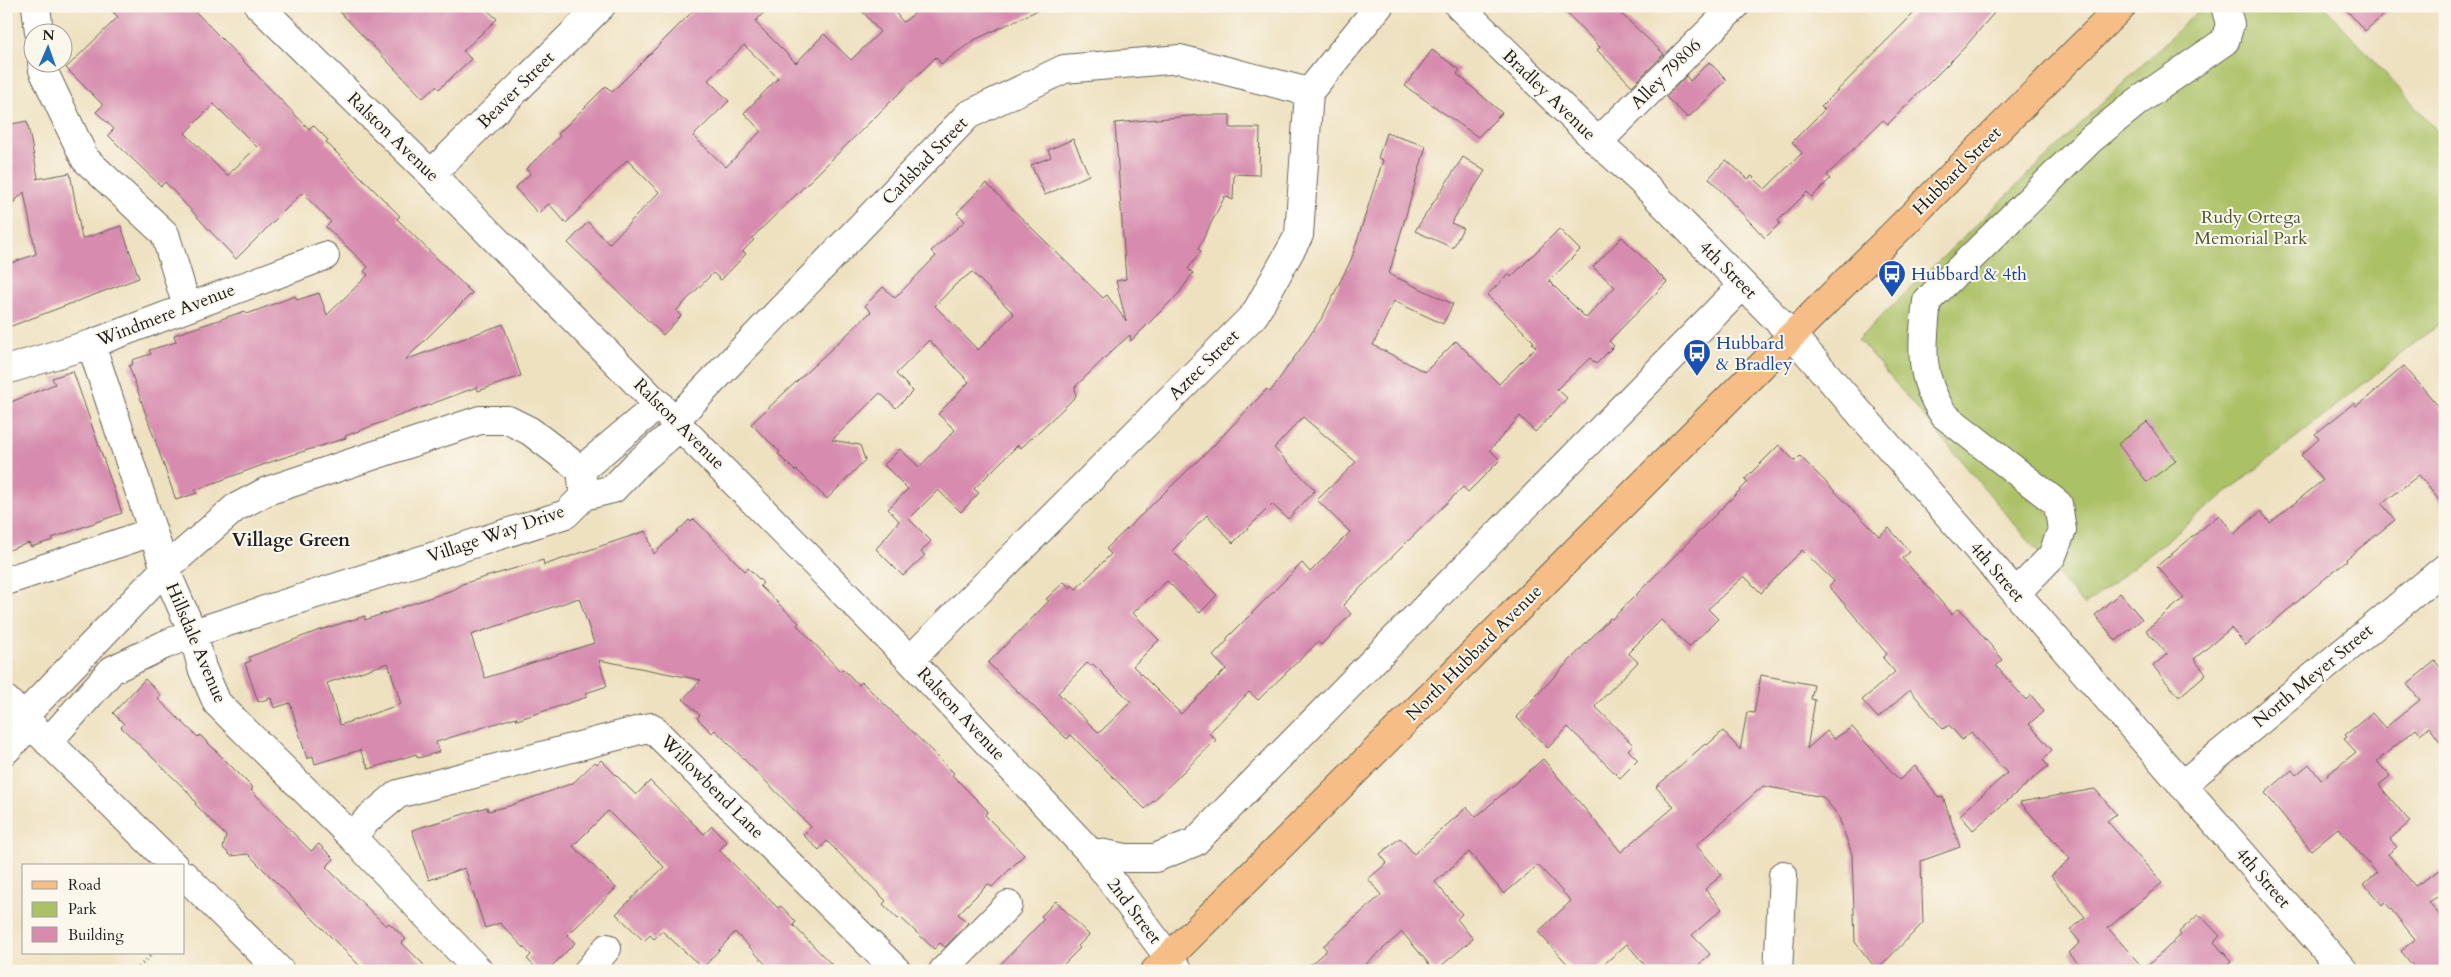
<svg xmlns="http://www.w3.org/2000/svg" width="2451" height="977" font-family="Cardo,serif">
	<style>
		.green { fill: #abc166; stroke: #646e41 }
		.building { fill: #d78caf; fill-rule: evenodd }
		.lines { fill: none; stroke-linecap: round; stroke-linejoin: round }
		.minor-casing { stroke: #666155; stroke-width: 30 }
		.major-casing { stroke: #666155; stroke-width: 30 }
		.path { stroke: #666155; stroke-width: 3; stroke-dasharray: 1 4; stroke-linecap: butt }
		.minor { stroke: #fff; stroke-width: 28 }
		.major { stroke: #f6be86; stroke-width: 28 }
		.labels { text-anchor: middle; dominant-baseline: central; stroke-width: 4; stroke-linejoin: round; paint-order: stroke }
		.street-label { font-size: 18px; fill: #1c1c1c; stroke: #fbf7ec }
		.park-label { font-size: 18px; fill: #4e5636; stroke: #fbf7ec }
		.transit-label { font-size: 18px; fill: #164399; stroke: #fbf7ec; text-anchor: start }
		.neighbourhood-label { font-size: 19px; font-weight: bold; fill: #1c1c1c; stroke: #fbf7ec }
	</style>
	<rect width="100%" height="100%" fill="#fbf7ec"/>
	<filter id="ink" filterUnits="userSpaceOnUse"><feTurbulence type="fractalNoise" baseFrequency=".02" numOctaves="2"/><feDisplacementMap in="SourceGraphic" scale="10" xChannelSelector="R" yChannelSelector="G"/><feConvolveMatrix kernelMatrix="1 2 1 2 8 2 1 2 1" color-interpolation-filters="sRGB"/></filter>
	<filter id="wash" filterUnits="userSpaceOnUse"><feTurbulence type="fractalNoise" baseFrequency=".0096" numOctaves="4" result="noise"/><feDisplacementMap in="SourceGraphic" scale="20" xChannelSelector="R" yChannelSelector="G"/><feGaussianBlur stdDeviation="1.12" result="paint"/><feColorMatrix in="noise" values="0 0 0 0 0 0 0 0 0 0 0 0 0 0 0 0 0 1.4 0 .05"/><feComposite in="paint" operator="in"/></filter>
	<g filter="url(#wash)">
		<rect width="100%" height="100%" fill="#eee1c0"/>
		<path class="green" d="M 2203,6 L 2324,6 L 2445,139 L 2445,319 L 2084,606 L 1858,339 Z"/>
		<g id="blocks">
			<path class="building" d="M 107,6 L 190,6 L 309,129 L 313,125 L 328,140 L 326,142 L 400,216 L 397,219 L 472,293 L 405,360 L 503,324 L 521,376 L 478,391 L 477,387 L 345,436 L 346,438 L 276,460 L 195,490 L 197,493 L 176,500 L 129,366 L 133,364 L 132,360 L 151,354 L 149,350 L 176,342 L 174,335 L 245,311 L 247,314 L 295,296 L 297,300 L 319,293 L 327,315 L 368,275 L 364,271 L 368,267 L 326,227 L 331,222 L 302,193 L 236,259 L 165,182 L 161,186 L 122,149 L 108,135 L 114,129 L 96,112 L 103,105 L 66,68 L 118,17 ZM 214,104 L 257,147 L 227,176 L 185,133 Z
				M 334,6 L 483,6 L 497,19 L 463,51 L 471,59 L 439,89 L 436,86 L 423,98 Z
				M 698,6 L 770,6 L 755,22 L 796,63 L 824,34 L 851,60 L 880,32 L 858,6 L 890,6 L 903,22 L 925,6 L 1047,6 L 974,40 L 941,64 L 936,57 L 752,238 L 754,240 L 743,251 L 746,254 L 721,280 L 713,273 L 676,311 L 681,316 L 663,335 L 568,243 L 588,222 L 609,244 L 659,192 L 627,160 L 566,223 L 549,204 L 538,213 L 515,188 L 530,174 L 526,169 L 560,136 L 558,134 L 606,86 L 612,92 ZM 744,45 L 778,78 L 744,113 L 761,131 L 726,167 L 693,136 L 729,101 L 708,80 Z
				M 1560,6 L 1613,6 L 1664,54 L 1632,86 L 1597,50 L 1600,47 Z
				M 1921,6 L 2000,6 L 1964,48 L 1888,124 L 1883,120 L 1827,175 L 1830,179 L 1812,197 L 1807,192 L 1778,221 L 1780,223 L 1765,238 L 1709,178 L 1726,160 L 1748,179 L 1752,176 L 1765,189 L 1802,153 L 1792,142 L 1824,110 L 1821,107 Z
				M 2343,6 L 2394,6 L 2365,31 Z
				M 1432,50 L 1460,70 L 1457,74 L 1502,113 L 1478,137 L 1405,86 Z
				M 1709,62 L 1727,80 L 1688,118 L 1666,97 L 1686,76 L 1690,81 Z
				M 1200,115 L 1230,115 L 1230,128 L 1260,128 L 1259,175 L 1234,174 L 1233,200 L 1225,196 L 1198,249 L 1201,251 L 1188,269 L 1193,273 L 1180,292 L 1131,341 L 1130,335 L 1115,348 L 1075,387 L 1076,396 L 1065,407 L 1021,448 L 1018,445 L 974,489 L 979,493 L 961,512 L 938,490 L 909,519 L 931,541 L 921,552 L 925,555 L 903,576 L 876,549 L 899,521 L 888,509 L 908,489 L 884,465 L 900,449 L 919,467 L 955,430 L 938,414 L 969,382 L 929,340 L 896,374 L 913,391 L 896,408 L 880,393 L 832,440 L 860,445 L 865,460 L 827,499 L 797,470 L 795,471 L 778,454 L 780,452 L 751,424 L 871,312 L 865,306 L 883,287 L 895,298 L 936,256 L 931,251 L 965,221 L 957,213 L 986,183 L 1103,298 L 1107,295 L 1126,321 L 1116,281 L 1126,279 L 1115,123 ZM 972,272 L 1014,314 L 978,350 L 935,306 L 955,285 Z
				M 27,121 L 38,177 L 36,179 L 70,173 L 82,239 L 121,226 L 139,278 L 6,328 L 6,265 L 36,254 L 24,192 L 6,210 L 6,125 Z
				M 1386,133 L 1426,146 L 1389,274 L 1453,304 L 1443,324 L 1394,301 L 1373,345 L 1425,372 L 1456,341 L 1499,384 L 1536,347 L 1532,343 L 1534,342 L 1487,295 L 1509,274 L 1511,277 L 1559,229 L 1580,250 L 1549,281 L 1586,318 L 1615,287 L 1593,267 L 1622,237 L 1667,282 L 1609,341 L 1614,346 L 1596,364 L 1590,358 L 1557,389 L 1567,398 L 1554,412 L 1535,432 L 1520,416 L 1490,450 L 1500,460 L 1468,492 L 1463,487 L 1343,605 L 1351,614 L 1321,645 L 1318,642 L 1258,700 L 1249,692 L 1209,733 L 1216,740 L 1145,809 L 1071,735 L 1067,739 L 988,663 L 1049,601 L 1046,599 L 1064,582 L 1070,588 L 1072,585 L 1076,589 L 1111,554 L 1106,549 L 1212,447 L 1267,389 L 1270,392 L 1322,318 L 1351,260 L 1383,160 L 1378,158 ZM 1303,417 L 1356,462 L 1317,500 L 1350,532 L 1310,572 L 1302,563 L 1226,639 L 1228,640 L 1213,656 L 1226,669 L 1181,714 L 1133,666 L 1159,640 L 1133,613 L 1167,581 L 1200,613 L 1217,595 L 1172,551 L 1207,515 L 1233,543 L 1272,504 L 1288,519 L 1315,490 L 1274,448 ZM 1087,663 L 1091,666 L 1093,664 L 1131,702 L 1099,733 L 1058,693 Z
				M 1073,139 L 1089,175 L 1045,195 L 1031,165 L 1051,157 L 1048,150 Z
				M 1463,157 L 1485,171 L 1451,223 L 1463,228 L 1453,248 L 1415,231 Z
				M 2404,366 L 2445,414 L 2445,508 L 2419,475 L 2382,504 L 2395,520 L 2346,559 L 2347,560 L 2246,645 L 2231,628 L 2194,659 L 2206,674 L 2179,697 L 2153,666 L 2167,654 L 2146,630 L 2184,598 L 2157,566 L 2219,515 L 2234,534 L 2261,511 L 2270,523 L 2323,480 L 2301,455 L 2319,439 L 2315,434 L 2354,403 L 2356,406 L 2367,398 Z
				M 73,371 L 122,513 L 52,538 L 53,540 L 31,547 L 29,543 L 6,551 L 6,404 L 55,384 L 52,378 Z
				M 2147,422 L 2176,461 L 2147,482 L 2118,444 Z
				M 1779,445 L 1795,461 L 1800,456 L 1879,536 L 1889,528 L 1910,552 L 1902,558 L 1952,614 L 1959,608 L 2003,660 L 1996,666 L 2026,700 L 2031,695 L 2044,711 L 2029,724 L 2052,750 L 2043,760 L 2048,766 L 1973,830 L 1960,815 L 2007,773 L 1971,732 L 1962,740 L 1949,725 L 1943,729 L 1910,690 L 1878,718 L 1862,700 L 1895,672 L 1883,658 L 1887,654 L 1829,586 L 1834,581 L 1802,550 L 1761,593 L 1744,576 L 1708,609 L 1718,619 L 1689,647 L 1661,620 L 1628,653 L 1638,662 L 1595,706 L 1633,745 L 1628,750 L 1638,760 L 1620,778 L 1568,727 L 1548,748 L 1516,717 L 1610,618 L 1612,619 L 1748,482 L 1745,479 Z
				M 694,519 L 745,571 L 748,568 L 763,583 L 760,586 L 799,623 L 797,625 L 840,671 L 843,669 L 859,685 L 862,682 L 954,773 L 952,775 L 988,811 L 985,815 L 1024,855 L 992,887 L 988,884 L 958,914 L 968,923 L 945,947 L 940,943 L 934,949 L 900,917 L 898,919 L 883,904 L 886,901 L 827,841 L 819,850 L 803,835 L 811,827 L 715,730 L 712,733 L 697,718 L 700,715 L 683,699 L 701,680 L 599,660 L 607,686 L 586,693 L 587,697 L 517,720 L 516,717 L 436,742 L 439,752 L 418,758 L 416,754 L 369,769 L 360,750 L 315,764 L 313,756 L 307,759 L 290,703 L 274,708 L 271,698 L 258,702 L 245,663 L 251,661 L 249,657 L 317,631 L 365,616 L 365,620 L 455,589 L 462,584 L 543,560 L 544,565 L 646,531 L 654,554 L 689,520 L 691,522 ZM 579,598 L 594,643 L 485,678 L 471,635 ZM 388,663 L 401,704 L 340,725 L 327,683 Z
				M 2120,593 L 2142,619 L 2116,641 L 2095,615 Z
				M 2435,661 L 2445,673 L 2445,748 L 2429,727 L 2420,734 L 2416,729 L 2377,761 L 2390,776 L 2379,785 L 2410,822 L 2390,839 L 2397,847 L 2388,854 L 2415,886 L 2445,867 L 2445,892 L 2429,902 L 2445,922 L 2445,971 L 2417,971 L 2401,951 L 2415,939 L 2385,902 L 2382,905 L 2364,884 L 2377,873 L 2338,828 L 2311,850 L 2265,793 L 2292,770 L 2296,775 L 2309,764 L 2321,780 L 2356,752 L 2344,739 L 2347,737 L 2345,735 L 2372,713 L 2385,728 L 2420,700 L 2407,684 Z
				M 1761,675 L 1814,685 L 1811,699 L 1815,700 L 1807,749 L 1827,731 L 1834,739 L 1852,727 L 1899,780 L 1915,766 L 1939,798 L 1943,797 L 1960,847 L 1921,861 L 1923,923 L 1877,970 L 1855,942 L 1852,854 L 1838,815 L 1823,797 L 1763,786 L 1696,845 L 1722,875 L 1705,889 L 1722,909 L 1692,935 L 1710,954 L 1692,971 L 1650,971 L 1627,944 L 1596,971 L 1574,971 L 1538,932 L 1571,901 L 1538,865 L 1504,894 L 1469,852 L 1435,882 L 1462,914 L 1457,919 L 1473,939 L 1435,971 L 1402,932 L 1358,971 L 1303,971 L 1327,950 L 1323,946 L 1381,895 L 1368,879 L 1387,863 L 1380,854 L 1400,838 L 1414,854 L 1467,807 L 1476,817 L 1543,759 L 1621,852 L 1674,807 L 1656,787 L 1705,744 L 1707,745 L 1723,731 L 1740,750 L 1747,712 L 1754,713 Z
				M 145,679 L 161,695 L 158,699 L 198,737 L 200,735 L 253,788 L 251,790 L 311,851 L 319,844 L 334,859 L 326,867 L 386,926 L 389,923 L 406,939 L 402,943 L 430,971 L 365,971 L 248,854 L 231,856 L 223,848 L 226,836 L 195,804 L 196,803 L 187,791 L 121,727 L 124,724 L 113,713 Z
				M 601,760 L 636,795 L 650,781 L 704,834 L 712,826 L 727,842 L 719,850 L 778,908 L 781,906 L 796,922 L 793,925 L 838,971 L 772,971 L 735,932 L 703,968 L 662,931 L 654,939 L 650,935 L 644,941 L 616,914 L 664,867 L 608,811 L 573,846 L 616,888 L 568,935 L 575,943 L 547,971 L 539,971 L 527,959 L 531,955 L 500,923 L 485,928 L 465,868 L 429,880 L 412,830 L 487,807 L 488,811 L 509,806 L 573,783 L 595,762 L 597,764 Z
				M 2095,789 L 2116,814 L 2107,821 L 2162,883 L 2108,928 L 2144,969 L 2181,935 L 2179,932 L 2199,914 L 2220,936 L 2214,942 L 2231,961 L 2221,971 L 2085,971 L 2069,953 L 2080,942 L 2070,930 L 2085,917 L 2051,876 L 2070,859 L 2020,802 Z
				M 1056,901 L 1089,935 L 1078,946 L 1080,948 L 1057,971 L 994,971 L 1028,936 L 1044,919 L 1041,916 Z"/>
		</g>
	</g>
	<g filter="url(#ink)">
		<use href="#blocks" fill-opacity="0" stroke="#666155" stroke-width="1"/>
		<g class="lines">
			<defs>
				<path id="minor" d="M 36,6 L 39,32
					M 259,6 L 431,174 L 910,660 L 1089,851 L 1179,971
					M 1459,6 L 1598,142 L 1641,181 L 1792,335 L 2344,971
					M 42,62 L 43,70 L 85,159 L 165,234 L 187,307
					M 1598,142 L 1735,6
					M 431,174 L 601,6
					M 91,344 L 165,569 L 193,633 L 202,668 L 217,703 L 352,837 L 479,971
					M 6,370 L 91,344 L 325,256
					M 675,420 L 968,115 L 1064,69 L 1180,59 L 1309,92
					M 581,470 L 659,404
					M 584,496 L 613,489 L 637,464 L 681,426
					M 6,581 L 152,532
					M 2016,593 L 2052,556 L 2062,530 L 2058,504 L 1944,415 C 1918,376 1922,346 1927,301 L 2091,139 L 2137,102 L 2225,41 L 2230,24 L 2225,6
					M 910,660 L 1255,314 L 1299,235 L 1309,92 L 1379,6
					M 6,700 L 174,866
					M 23,717 L 165,569 L 235,508 L 267,491 L 480,420 L 508,420 L 530,431 L 581,470 L 584,496 L 566,514 L 193,633 L 164,645 L 112,670 L 48,742
					M 6,750 L 31,724
					M 2182,785 L 2445,568
					M 352,837 L 367,820 L 398,794 L 651,727 L 897,971
					M 1089,851 L 1126,858 L 1155,858 L 1195,842 L 1742,286
					M 184,875 L 280,971
					M 588,971 L 607,948
					M 943,971 L 1008,905
					M 1778,971 L 1783,875"/>
				<path id="major" d="M 1155,971 L 2122,6"/>
			</defs>
			<use href="#minor" class="minor-casing"/>
			<use href="#major" class="major-casing"/>
			<path class="path" d="M 135,971 L 153,953"/>
			<use href="#minor" class="minor"/>
			<use href="#major" class="major"/>
		</g>
	</g>
	<defs>
		<symbol id="bus-pin" viewBox="-11 -11 22 30"><path d="M0 17L-7.5 6A9.5 9.5 0 1 1 7.5 6Z" fill="#1a4fb4" stroke="#fbf7ec"/><path d="M-5-6H5V4H4V6H2V4H-2V6H-4V4H-5ZM-3.5-4V0h7V-4ZM-3.5 1.2v1.5H-2V1.2ZM2 1.2v1.5H3.5V1.2Z" fill="#fff"/></symbol>
	</defs>
	<g fill-rule="evenodd">
		<use href="#bus-pin" x="1876" y="258" width="32" height="43"/>
		<use href="#bus-pin" x="1681" y="337" width="32" height="43"/>
	</g>
	<g class="labels">
		<g class="street-label">
			<text transform="translate(1666 74) rotate(-45)">Alley 79806</text>
			<text transform="translate(516 90) rotate(-45)">Beaver Street</text>
			<text transform="translate(1549 95) rotate(44)">Bradley Avenue</text>
			<text transform="translate(393 137) rotate(44)">Ralston Avenue</text>
			<text transform="translate(925 161) rotate(-46)">Carlsbad Street</text>
			<text transform="translate(1957 171) rotate(-45)">Hubbard Street</text>
			<text transform="translate(1728 270) rotate(45)">4th Street</text>
			<text transform="translate(166 315) rotate(-21)">Windmere Avenue</text>
			<text transform="translate(1204 365) rotate(-45)">Aztec Street</text>
			<text transform="translate(679 424) rotate(45)">Ralston Avenue</text>
			<text transform="translate(496 534) rotate(-19)">Village Way Drive</text>
			<text transform="translate(1997 572) rotate(49)">4th Street</text>
			<text transform="translate(196 643) rotate(67)">Hillsdale Avenue</text>
			<text transform="translate(1474 653) rotate(-45)">North Hubbard Avenue</text>
			<text transform="translate(2313 676) rotate(-40)">North Meyer Street</text>
			<text transform="translate(961 714) rotate(47)">Ralston Avenue</text>
			<text transform="translate(712 787) rotate(45)">Willowbend Lane</text>
			<text transform="translate(2263 878) rotate(49)">4th Street</text>
			<text transform="translate(1134 911) rotate(53)">2nd Street</text>
		</g>
		<g class="park-label">
			<text x="2251" y="217">Rudy Ortega<tspan x="2251" dy="21">Memorial Park</tspan></text>
		</g>
		<g class="transit-label">
			<text x="1911" y="274">Hubbard &amp; 4th</text>
			<text x="1716" y="343">Hubbard<tspan x="1716" dy="21">&amp; Bradley</tspan></text>
		</g>
		<g class="neighbourhood-label">
			<text x="291" y="540">Village Green</text>
		</g>
	</g>
	<rect width="2451" height="977" fill="none" stroke="#fbf7ec" stroke-width="25"/>
	<rect x="22" y="864" width="162" height="90" fill="#fbf7ec" stroke="#a29f99"/>
	<rect x="32" y="881" width="25" height="8" fill="#f6be86" stroke="#a29f99"/>
	<text x="68" y="890" font-size="15" fill="#1c1c1c">Road</text>
	<rect x="32" y="902" width="25" height="15" fill="#abc166" stroke="#a29f99"/>
	<text x="68" y="914" font-size="15" fill="#1c1c1c">Park</text>
	<rect x="32" y="927" width="25" height="15" fill="#d78caf" stroke="#a29f99"/>
	<text x="68" y="940" font-size="15" fill="#1c1c1c">Building</text>
	<g transform="translate(48 48) rotate(2)"><circle r="24" fill="#fbf7ec" stroke="#a29f99"/>
	<path d="M0-4L9 19L0 12L-9 19Z" fill="#1f6fb2"/>
	<text y="-8" font-size="14" font-weight="bold" text-anchor="middle" fill="#1c1c1c">N</text>
	</g>
</svg>
